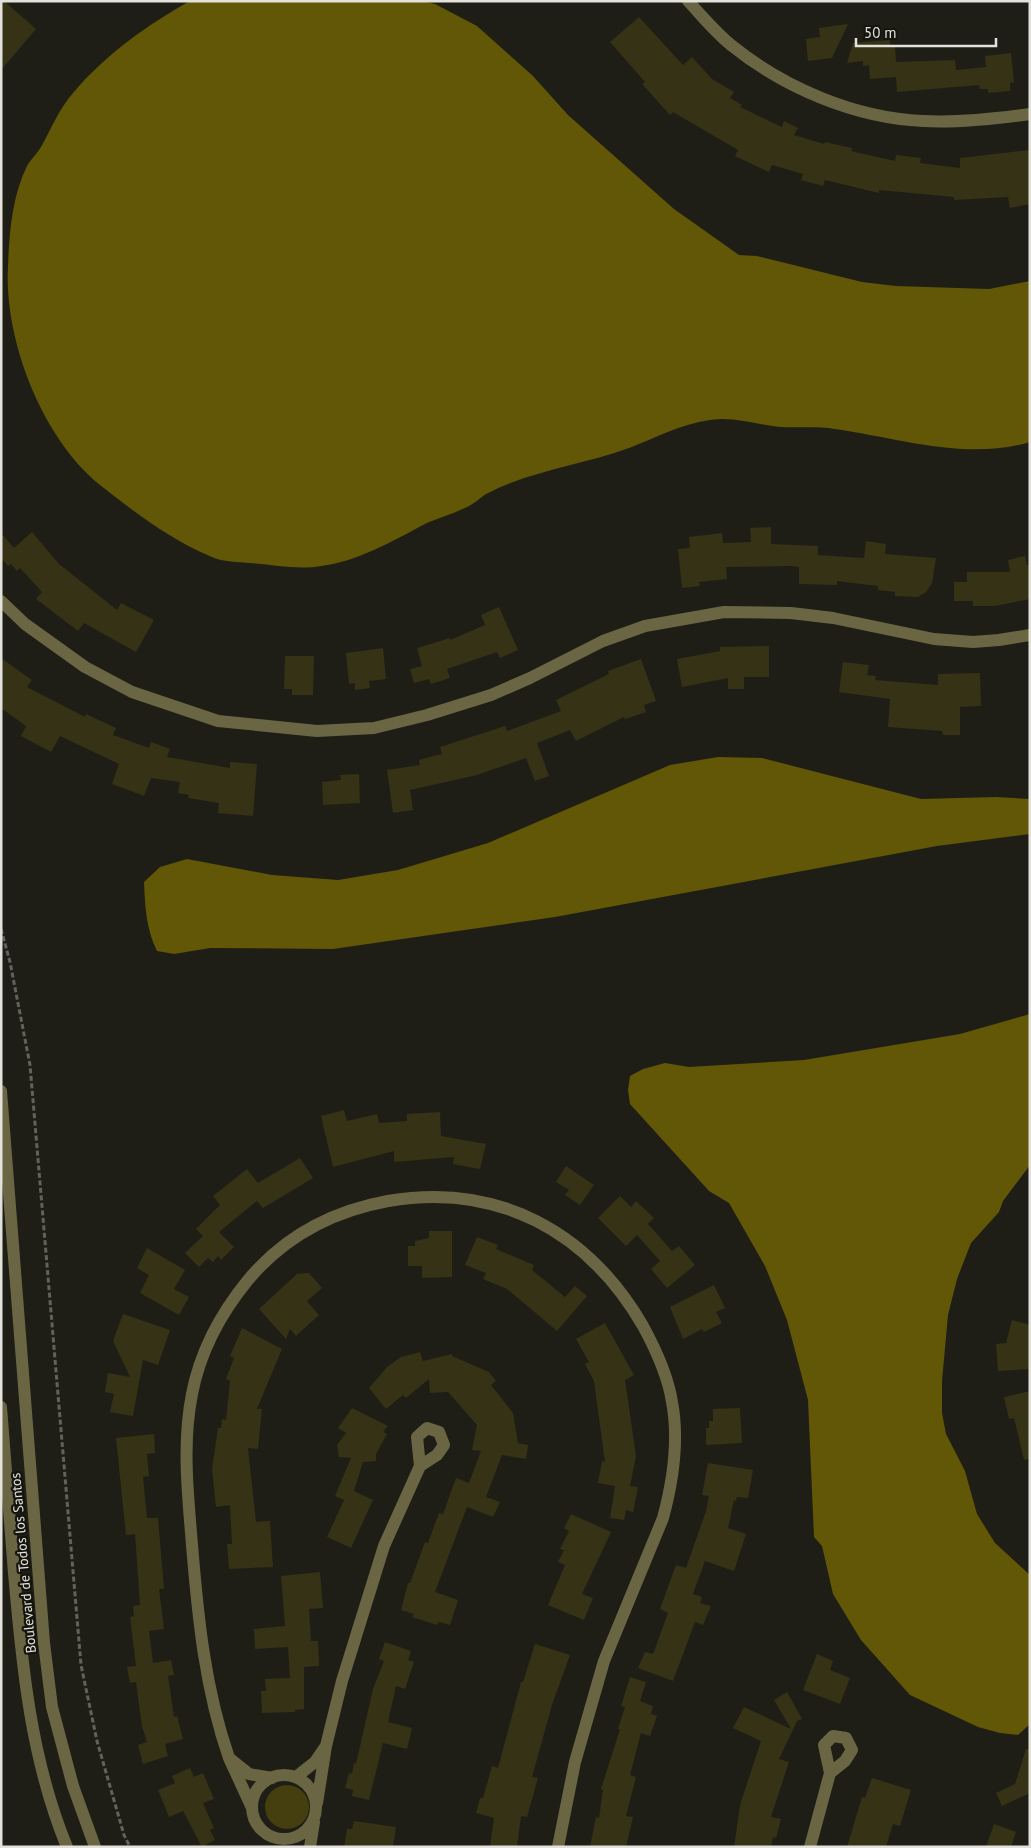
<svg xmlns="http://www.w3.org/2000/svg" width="1031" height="1848" font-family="'PT Sans',sans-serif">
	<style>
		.green { fill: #453e0e }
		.water { fill: #615707 }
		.building { fill: #363215 }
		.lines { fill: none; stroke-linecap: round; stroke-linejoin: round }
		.path { stroke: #62625b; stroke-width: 3; stroke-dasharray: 5 2.5; stroke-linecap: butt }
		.minor { stroke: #6a6643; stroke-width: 12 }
		.labels { text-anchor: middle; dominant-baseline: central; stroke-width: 4.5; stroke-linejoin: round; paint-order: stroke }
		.street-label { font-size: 14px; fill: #e2e1dc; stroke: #15140d }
	</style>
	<rect width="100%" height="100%" fill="#1e1e16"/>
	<path class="green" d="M265 1807a22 22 0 1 1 44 0a22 22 0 1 1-44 0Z"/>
	<path class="water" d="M 190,1 L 423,1 L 435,4 L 477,26 L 533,76 L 568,115 L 674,209 L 739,255 L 757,256 L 862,282 L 896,286 L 989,289 L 1030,281 L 1030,442 C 967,461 898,438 835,429 C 817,426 799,428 780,427 C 757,425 734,416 710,420 C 680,424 656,438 629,448 C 583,465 529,471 486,494 C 480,498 474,504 467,507 C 453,514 437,518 423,525 C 393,541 356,562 321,566 C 299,570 273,565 250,563 C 238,562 223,562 212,557 C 171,540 134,512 100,485 C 42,438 4,340 8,267 C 9,235 12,196 27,166 C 30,160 37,154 41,147 C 51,129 59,109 73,93 C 105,55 147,25 190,1 Z
		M 718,757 L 762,758 L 921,799 L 996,797 L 1030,799 L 1030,834 L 937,846 L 555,917 L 333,949 L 210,948 L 174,954 L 157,951 C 146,929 145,906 144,882 L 160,867 L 187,859 L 272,875 L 338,880 L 398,870 L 488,843 L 670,765 Z
		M 1030,1014 L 1030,1165 L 1003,1201 L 999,1212 L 971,1243 L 957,1279 L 948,1315 L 942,1381 L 942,1413 L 946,1434 L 965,1471 L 977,1514 L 995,1543 L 1030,1575 L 1030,1724 L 1018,1735 L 1000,1733 L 978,1727 L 910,1695 L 861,1640 L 833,1594 L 822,1546 L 814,1537 L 808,1400 L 787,1320 L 765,1266 L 729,1203 L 709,1191 L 630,1104 L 628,1090 L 630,1076 L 643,1069 L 665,1063 L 689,1067 L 804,1060 L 960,1034 Z"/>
	<path class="building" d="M 1,1 L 4,1 L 36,29 L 1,70 Z
		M 639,17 L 683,65 L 692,57 L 712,79 L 734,92 L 730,98 L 742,105 L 740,107 L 782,127 L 784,121 L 798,128 L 794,135 L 824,144 L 825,142 L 852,148 L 851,151 L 895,161 L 896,155 L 921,158 L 920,163 L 960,168 L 960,158 L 1030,150 L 1030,204 L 1010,208 L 1008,197 L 954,200 L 954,197 L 879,190 L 879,193 L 825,180 L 823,186 L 801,180 L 803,174 L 772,165 L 769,172 L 735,156 L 738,150 L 673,112 L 670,115 L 642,84 L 645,82 L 610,42 Z
		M 848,24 L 832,58 L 808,61 L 806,39 L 820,37 L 819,28 Z
		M 890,40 L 890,47 L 895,47 L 896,62 L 955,60 L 956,70 L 986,67 L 985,56 L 1011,53 L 1014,82 L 1010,83 L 1010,91 L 988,93 L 988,89 L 980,89 L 979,85 L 897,92 L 896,77 L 870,79 L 869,65 L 863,66 L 863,61 L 847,63 L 853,43 Z
		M 771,527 L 771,544 L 818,546 L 818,555 L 864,558 L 866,541 L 886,544 L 885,554 L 936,558 L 932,583 L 926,592 L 918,597 L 895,596 L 895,592 L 878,590 L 878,586 L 837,581 L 837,585 L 799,584 L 799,567 L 789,566 L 726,567 L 727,579 L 699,582 L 700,586 L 682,588 L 678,549 L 690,548 L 689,537 L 722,533 L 723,543 L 751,542 L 750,528 Z
		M 32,532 L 59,564 L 117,610 L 121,603 L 154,620 L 136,652 L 84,623 L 78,631 L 36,599 L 42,592 L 20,568 L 17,571 L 11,564 L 8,566 L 1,558 L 1,533 L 14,548 Z
		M 1025,556 L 1027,565 L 1030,565 L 1030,599 L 995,606 L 973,606 L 973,601 L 954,601 L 954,582 L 967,582 L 967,572 L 1010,572 L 1008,560 Z
		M 499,607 L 518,650 L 500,658 L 497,652 L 447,669 L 450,678 L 431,684 L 429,679 L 414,683 L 410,669 L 422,666 L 417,648 L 450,638 L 450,640 L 485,625 L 481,615 Z
		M 769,646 L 769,677 L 744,677 L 744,689 L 728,689 L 728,678 L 682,687 L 677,659 L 720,651 L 720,647 Z
		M 383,648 L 386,679 L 369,681 L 370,688 L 355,690 L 355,683 L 349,684 L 346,653 Z
		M 285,656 L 314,656 L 313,695 L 292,695 L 292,689 L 284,689 Z
		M 1,658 L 32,680 L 27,687 L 85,717 L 86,714 L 116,728 L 113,735 L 149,748 L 151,742 L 170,749 L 167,757 L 230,768 L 230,762 L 257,764 L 253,816 L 218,813 L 219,803 L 188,798 L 189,795 L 178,793 L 180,782 L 151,778 L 144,796 L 112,784 L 119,764 L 60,736 L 51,752 L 21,736 L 26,726 L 1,708 Z
		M 641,659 L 656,701 L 644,705 L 646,712 L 625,719 L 624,717 L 576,741 L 570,730 L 537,743 L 549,776 L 535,781 L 526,758 L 477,775 L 410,790 L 413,810 L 393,813 L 387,770 L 420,765 L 419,760 L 442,754 L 440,747 L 505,726 L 507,731 L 561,711 L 556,700 L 609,674 L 608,671 Z
		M 843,662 L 869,665 L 867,675 L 876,676 L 875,680 L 938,685 L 938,674 L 980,673 L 981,706 L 960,707 L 960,735 L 943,735 L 942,731 L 888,727 L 890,699 L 839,692 Z
		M 359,774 L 360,803 L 323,805 L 322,782 L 341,780 L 340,775 Z
		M 344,1110 L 347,1121 L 377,1114 L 379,1123 L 407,1121 L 407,1114 L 440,1112 L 441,1136 L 486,1144 L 480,1169 L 453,1164 L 454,1157 L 394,1162 L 394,1151 L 333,1167 L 321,1116 Z
		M 300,1158 L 313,1178 L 263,1208 L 257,1201 L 219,1232 L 234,1247 L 221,1260 L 218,1256 L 213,1262 L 208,1258 L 199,1267 L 185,1253 L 203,1236 L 196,1229 L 220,1205 L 213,1196 L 247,1169 L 258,1183 Z
		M 566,1166 L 594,1185 L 580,1205 L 565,1195 L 569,1190 L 556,1182 Z
		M 620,1196 L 631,1207 L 636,1201 L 654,1218 L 648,1224 L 672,1251 L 679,1246 L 695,1265 L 667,1288 L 651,1269 L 660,1261 L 637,1235 L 626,1246 L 598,1218 Z
		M 429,1231 L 452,1231 L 452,1277 L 422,1278 L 422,1266 L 408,1266 L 408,1246 L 415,1246 L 415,1241 L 429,1238 Z
		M 477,1237 L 498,1245 L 496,1249 L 534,1265 L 532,1270 L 565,1297 L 575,1286 L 587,1296 L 557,1331 L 507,1289 L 483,1279 L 486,1273 L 465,1265 Z
		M 147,1248 L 185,1270 L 174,1289 L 189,1297 L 179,1315 L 140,1293 L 149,1275 L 137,1268 Z
		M 309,1273 L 322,1288 L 307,1301 L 319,1315 L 296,1336 L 290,1329 L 286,1339 L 259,1309 L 297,1274 Z
		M 714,1285 L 725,1308 L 716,1312 L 722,1323 L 704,1332 L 702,1329 L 683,1339 L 670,1307 Z
		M 123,1314 L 170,1330 L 158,1365 L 143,1360 L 133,1416 L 110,1412 L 114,1394 L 105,1392 L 108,1373 L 130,1377 L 113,1341 Z
		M 1012,1320 L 1030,1325 L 1030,1369 L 998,1371 L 996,1344 L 1006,1343 Z
		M 605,1323 L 634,1375 L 625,1380 L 636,1456 L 630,1486 L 638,1487 L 633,1512 L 626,1510 L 624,1520 L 610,1518 L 615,1486 L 598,1483 L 602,1461 L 605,1462 L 594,1381 L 585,1364 L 589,1362 L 576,1339 Z
		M 242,1328 L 282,1349 L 257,1409 L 262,1409 L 258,1449 L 248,1448 L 256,1522 L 270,1521 L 273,1567 L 229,1569 L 227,1544 L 232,1544 L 230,1505 L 216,1507 L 212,1469 L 218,1428 L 221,1428 L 222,1419 L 226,1420 L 230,1381 L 226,1379 L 234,1358 L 230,1356 Z
		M 420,1352 L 423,1361 L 452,1354 L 452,1356 L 489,1372 L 496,1381 L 491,1385 L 513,1413 L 518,1443 L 528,1445 L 526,1459 L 502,1455 L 486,1497 L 500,1502 L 493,1517 L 467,1507 L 435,1592 L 458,1600 L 450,1625 L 439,1622 L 437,1625 L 412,1617 L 414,1614 L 401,1610 L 408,1583 L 410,1583 L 425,1542 L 428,1543 L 439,1513 L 443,1514 L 456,1478 L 469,1483 L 481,1451 L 472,1450 L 477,1425 L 448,1392 L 430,1393 L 429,1379 L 406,1398 L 403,1395 L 386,1409 L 369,1388 L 387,1367 L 401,1357 Z
		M 1030,1391 L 1030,1459 L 1024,1460 L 1014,1418 L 1009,1419 L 1004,1397 Z
		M 352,1408 L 388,1426 L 383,1432 L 387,1434 L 376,1454 L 376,1461 L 363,1462 L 354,1491 L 373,1500 L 351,1548 L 327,1537 L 344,1500 L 335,1496 L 351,1458 L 339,1457 L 337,1445 L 346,1433 L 338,1428 Z
		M 740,1408 L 742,1443 L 706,1445 L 706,1428 L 709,1428 L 709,1421 L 713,1421 L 713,1409 Z
		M 154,1434 L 155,1453 L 147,1454 L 149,1476 L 143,1477 L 147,1518 L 158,1518 L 164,1589 L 159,1589 L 164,1629 L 149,1631 L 153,1663 L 171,1660 L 174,1675 L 168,1676 L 174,1717 L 177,1716 L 183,1739 L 165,1744 L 168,1756 L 143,1764 L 138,1745 L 147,1742 L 142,1726 L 136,1682 L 130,1683 L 127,1667 L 136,1666 L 130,1617 L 134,1616 L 133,1606 L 140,1605 L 135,1534 L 126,1535 L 116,1438 Z
		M 708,1463 L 753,1470 L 748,1498 L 737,1497 L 736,1501 L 734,1500 L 728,1528 L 746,1534 L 734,1571 L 705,1561 L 693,1594 L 702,1597 L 700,1603 L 711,1606 L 703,1625 L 695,1622 L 673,1681 L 638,1668 L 645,1652 L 653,1654 L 668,1613 L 660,1609 L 676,1565 L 686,1568 L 706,1511 L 709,1496 L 702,1495 Z
		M 571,1514 L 611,1532 L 582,1594 L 593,1598 L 584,1620 L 548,1605 L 565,1565 L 558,1562 L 564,1550 L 560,1549 L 569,1531 L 564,1528 Z
		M 320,1572 L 323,1608 L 309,1609 L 311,1641 L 318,1641 L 319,1666 L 304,1667 L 304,1709 L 295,1710 L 295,1712 L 262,1713 L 261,1691 L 266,1691 L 265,1679 L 290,1678 L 288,1647 L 255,1649 L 254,1629 L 285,1626 L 281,1576 Z
		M 385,1642 L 411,1651 L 408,1660 L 414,1662 L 405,1689 L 396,1686 L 388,1722 L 412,1728 L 407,1749 L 383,1743 L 369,1800 L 352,1796 L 353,1790 L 345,1788 L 349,1773 L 352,1774 L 354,1763 L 356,1764 L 373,1689 L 384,1661 L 379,1659 Z
		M 535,1644 L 570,1655 L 552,1705 L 532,1777 L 538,1778 L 527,1817 L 521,1816 L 517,1847 L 490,1847 L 494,1818 L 476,1813 L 480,1798 L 483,1798 L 492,1766 L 498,1768 L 521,1682 L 523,1682 Z
		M 817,1654 L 833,1661 L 830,1670 L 850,1678 L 840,1704 L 803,1690 Z
		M 630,1677 L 646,1682 L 640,1701 L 653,1706 L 651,1714 L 657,1716 L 650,1736 L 641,1733 L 630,1775 L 636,1777 L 626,1816 L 633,1817 L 626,1847 L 590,1847 L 596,1817 L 599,1818 L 603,1790 L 601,1789 L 620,1729 L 618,1729 L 625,1707 L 621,1706 Z
		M 787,1692 L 802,1719 L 797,1721 L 779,1759 L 789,1762 L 771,1817 L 781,1819 L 776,1838 L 773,1837 L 771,1847 L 734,1847 L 740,1805 L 761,1741 L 733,1728 L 744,1707 L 791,1729 L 774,1700 Z
		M 1026,1749 L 1030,1749 L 1030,1793 L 1002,1806 L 996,1793 L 1015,1784 Z
		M 190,1768 L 194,1777 L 203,1773 L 214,1799 L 203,1803 L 214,1828 L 210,1830 L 215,1840 L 202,1847 L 183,1811 L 169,1817 L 158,1790 L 175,1783 L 172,1776 Z
		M 872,1778 L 911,1790 L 900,1826 L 893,1824 L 886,1847 L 847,1847 L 862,1797 L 865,1798 Z
		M 354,1821 L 396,1827 L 393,1847 L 344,1847 L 347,1829 L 352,1829 Z
		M 994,1824 L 1016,1832 L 1011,1847 L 986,1847 Z"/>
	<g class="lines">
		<path class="path" d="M 1,929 L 10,962 L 30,1065 L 81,1665 L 97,1741 L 124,1835 L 130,1847"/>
		<path class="minor" d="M 688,1 C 702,16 715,32 731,45 C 784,88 855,118 923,121 C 959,123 994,119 1030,114
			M 1,601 L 25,624 L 85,667 L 132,692 L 218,721 L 317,731 L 374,728 L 427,715 L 491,695 L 530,678 L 603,641 L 645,626 L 724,612 L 791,613 L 833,618 L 934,639 L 973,642 L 999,640 L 1030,635
			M 1,1091 L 44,1643 L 52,1707 L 73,1786 L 95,1847
			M 1,1407 C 5,1462 10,1517 14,1573 C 22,1666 31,1760 67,1847
			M 427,1428 L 439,1432 L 444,1445 L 437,1455 L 420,1466 L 417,1437 Z
			M 833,1736 L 846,1738 L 852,1750 L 845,1761 L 830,1773 L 824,1745 Z
			M 326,1746 L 342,1681 L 384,1546 L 420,1466
			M 229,1758 C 205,1689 198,1618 192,1545 C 188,1495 182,1444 192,1394 C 200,1352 221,1313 248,1280 C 284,1237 333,1211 388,1201 C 497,1182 588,1231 643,1326 C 655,1348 668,1376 672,1402 C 679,1439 673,1481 663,1518 L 604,1661 L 575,1762 L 558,1847
			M252 1807a32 32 0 1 1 64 0a32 32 0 1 1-64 0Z
			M 296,1777 L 315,1762 L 326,1746 L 317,1803
			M 252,1808 L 229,1758 L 249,1774 L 272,1778
			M 310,1847 L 314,1822
			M 810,1847 L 830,1773"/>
	</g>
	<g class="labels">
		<g class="street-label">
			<text transform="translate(23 1563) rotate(-95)">Boulevard de Todos los Santos</text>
		</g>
	</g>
	<rect width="1031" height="1848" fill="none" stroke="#e2e1dc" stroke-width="5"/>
	<path d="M856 38v8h140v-8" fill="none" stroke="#e2e1dc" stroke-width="2.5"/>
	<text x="864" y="38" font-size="15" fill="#e2e1dc" stroke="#15140d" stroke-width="4" paint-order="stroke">50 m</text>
</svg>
